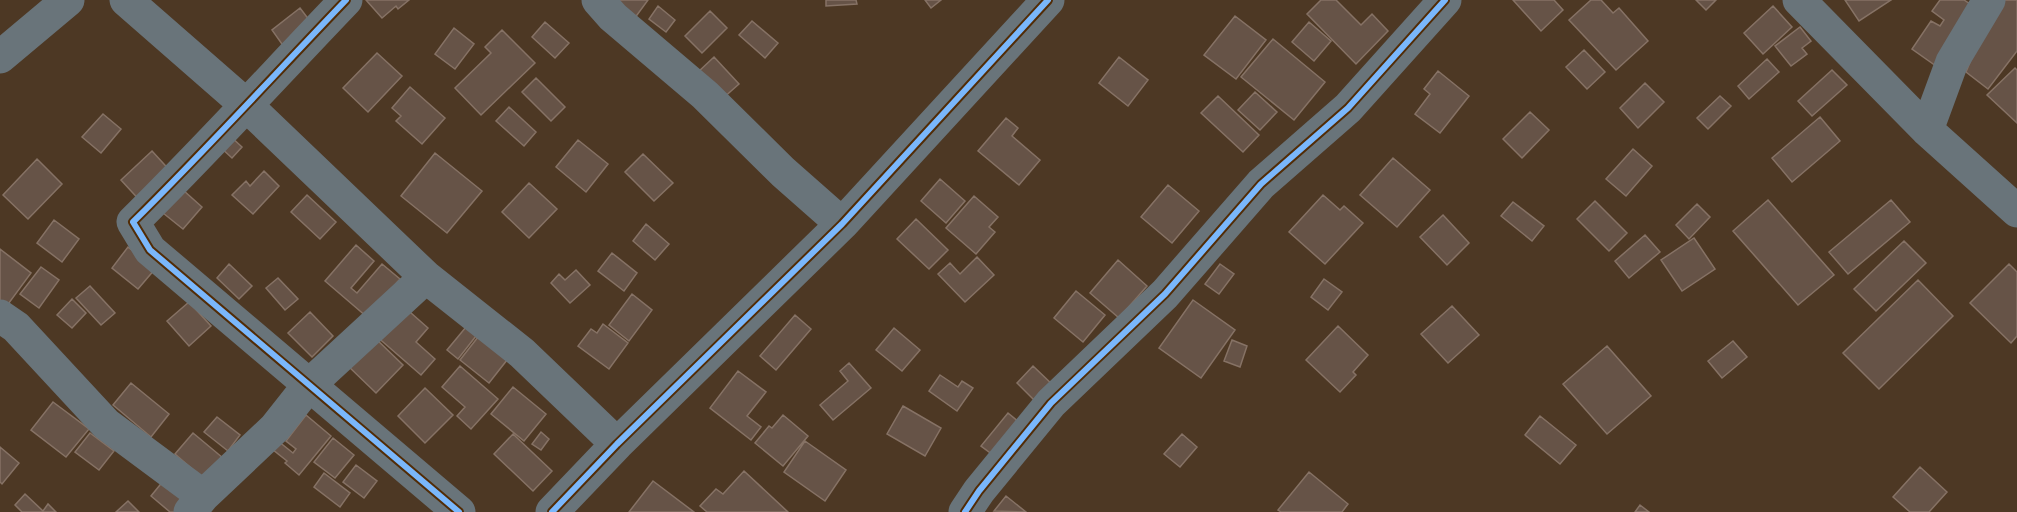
<svg xmlns="http://www.w3.org/2000/svg" width="2017" height="512" font-family="'Source Sans 3',sans-serif">
	<style>
		.building { fill: #665347; stroke: #867265; stroke-width: 1.5 }
		.lines { fill: none; stroke-linecap: round; stroke-linejoin: round }
		.street { stroke: #69747a; stroke-width: 33 }
		.cycleway-casing { stroke: #522c06; stroke-width: 10 }
		.cycleway { stroke: #7ab7fb; stroke-width: 6 }
	</style>
	<rect width="100%" height="100%" fill="#4d3824"/>
	<path class="building" d="M 366,0 L 409,0 L 398,9 L 396,6 L 382,18 Z
		M 616,0 L 648,0 L 634,19 Z
		M 826,0 L 856,0 L 857,4 L 826,6 Z
		M 925,0 L 941,0 L 931,8 Z
		M 1321,0 L 1336,0 L 1361,25 L 1372,14 L 1388,31 L 1356,64 L 1307,14 Z
		M 1513,0 L 1554,0 L 1563,10 L 1541,31 Z
		M 1591,0 L 1601,0 L 1613,13 L 1619,8 L 1648,41 L 1616,70 L 1569,20 Z
		M 1696,0 L 1716,0 L 1706,10 Z
		M 1845,0 L 1891,0 L 1859,21 Z
		M 1940,0 L 1964,0 L 1976,8 L 1936,66 L 1912,49 L 1931,21 L 1940,26 L 1944,20 L 1932,11 Z
		M 2002,0 L 2017,0 L 2017,51 L 1988,89 L 1966,72 L 1988,18 Z
		M 658,6 L 675,20 L 666,32 L 649,19 Z
		M 1773,6 L 1792,27 L 1763,54 L 1744,33 Z
		M 300,8 L 313,25 L 284,47 L 272,30 Z
		M 710,11 L 727,28 L 702,53 L 685,36 Z
		M 1235,16 L 1266,40 L 1236,79 L 1204,55 Z
		M 752,21 L 778,43 L 765,58 L 739,35 Z
		M 545,22 L 569,43 L 555,58 L 532,37 Z
		M 1309,22 L 1331,41 L 1314,61 L 1292,42 Z
		M 1800,27 L 1811,41 L 1802,48 L 1807,54 L 1791,66 L 1775,46 Z
		M 454,28 L 474,44 L 455,69 L 435,54 Z
		M 502,30 L 535,63 L 481,115 L 455,88 L 491,53 L 485,47 Z
		M 1273,39 L 1325,82 L 1294,120 L 1241,77 Z
		M 1584,50 L 1605,72 L 1587,89 L 1566,67 Z
		M 377,53 L 402,76 L 368,112 L 343,88 Z
		M 714,57 L 739,84 L 722,99 L 697,73 Z
		M 1119,57 L 1148,80 L 1128,106 L 1099,83 Z
		M 1767,59 L 1779,72 L 1749,99 L 1738,86 Z
		M 2015,68 L 2017,70 L 2017,123 L 1987,95 Z
		M 1832,70 L 1847,85 L 1812,116 L 1798,101 Z
		M 1438,71 L 1469,96 L 1440,133 L 1415,114 L 1430,94 L 1424,89 Z
		M 536,78 L 565,107 L 551,121 L 522,92 Z
		M 1645,83 L 1664,102 L 1638,128 L 1620,108 Z
		M 410,87 L 445,118 L 422,144 L 396,121 L 401,116 L 392,108 Z
		M 1255,92 L 1277,112 L 1260,130 L 1238,110 Z
		M 1218,96 L 1259,135 L 1243,152 L 1201,113 Z
		M 1720,96 L 1731,106 L 1708,129 L 1697,118 Z
		M 509,107 L 536,132 L 524,146 L 496,121 Z
		M 1530,112 L 1549,130 L 1522,158 L 1503,139 Z
		M 103,114 L 121,129 L 101,153 L 82,137 Z
		M 1820,117 L 1840,141 L 1792,182 L 1772,158 Z
		M 1006,118 L 1018,128 L 1012,136 L 1040,160 L 1019,185 L 978,151 Z
		M 229,135 L 242,147 L 232,158 L 219,146 Z
		M 578,140 L 608,164 L 586,192 L 556,167 Z
		M 1633,149 L 1652,166 L 1626,196 L 1606,179 Z
		M 152,151 L 174,175 L 143,204 L 121,180 Z
		M 435,153 L 482,191 L 447,233 L 401,196 Z
		M 643,154 L 673,183 L 654,201 L 625,172 Z
		M 1393,158 L 1430,190 L 1397,227 L 1360,195 Z
		M 37,159 L 62,184 L 28,219 L 3,195 Z
		M 264,171 L 279,186 L 253,214 L 232,195 L 246,181 L 250,186 Z
		M 940,179 L 965,201 L 946,223 L 921,201 Z
		M 529,183 L 557,209 L 529,238 L 502,212 Z
		M 1168,185 L 1199,211 L 1172,243 L 1141,217 Z
		M 183,190 L 202,207 L 183,229 L 163,213 Z
		M 307,195 L 336,222 L 320,239 L 291,212 Z
		M 1323,195 L 1340,210 L 1344,206 L 1363,223 L 1325,264 L 1289,232 Z
		M 974,196 L 998,217 L 989,227 L 995,232 L 976,254 L 946,228 Z
		M 1768,200 L 1834,275 L 1798,305 L 1733,231 Z
		M 1891,200 L 1910,222 L 1848,274 L 1829,252 Z
		M 1595,201 L 1627,233 L 1609,251 L 1577,219 Z
		M 1513,202 L 1544,226 L 1532,241 L 1501,216 Z
		M 1697,204 L 1710,217 L 1689,239 L 1676,225 Z
		M 1443,215 L 1469,243 L 1447,265 L 1420,237 Z
		M 916,219 L 948,250 L 929,269 L 897,239 Z
		M 54,220 L 79,239 L 62,262 L 37,243 Z
		M 646,224 L 669,244 L 655,260 L 633,241 Z
		M 1645,235 L 1660,252 L 1629,278 L 1615,261 Z
		M 1694,238 L 1715,269 L 1682,291 L 1661,260 Z
		M 1904,241 L 1926,263 L 1876,311 L 1854,289 Z
		M 356,245 L 374,261 L 351,288 L 357,293 L 382,264 L 400,279 L 367,317 L 325,281 Z
		M 128,247 L 155,269 L 138,289 L 112,268 Z
		M 0,249 L 31,273 L 6,307 L 0,302 Z
		M 612,253 L 637,273 L 624,291 L 598,271 Z
		M 977,257 L 994,275 L 965,302 L 938,274 L 950,263 L 960,274 Z
		M 1118,260 L 1147,286 L 1119,318 L 1090,293 Z
		M 229,264 L 252,286 L 239,299 L 217,278 Z
		M 1220,264 L 1234,274 L 1219,294 L 1205,284 Z
		M 2009,264 L 2017,272 L 2017,336 L 2011,343 L 1970,303 Z
		M 41,267 L 59,280 L 39,308 L 20,294 Z
		M 576,270 L 590,285 L 570,303 L 551,283 L 559,274 L 565,280 Z
		M 278,278 L 298,299 L 285,310 L 266,288 Z
		M 1324,279 L 1342,292 L 1328,310 L 1311,297 Z
		M 1918,280 L 1953,316 L 1879,389 L 1843,353 Z
		M 90,286 L 115,313 L 101,325 L 76,298 Z
		M 1076,291 L 1105,315 L 1083,342 L 1054,318 Z
		M 632,294 L 652,310 L 629,341 L 609,325 Z
		M 72,299 L 86,313 L 72,328 L 57,315 Z
		M 1193,300 L 1235,330 L 1201,378 L 1159,348 Z
		M 189,302 L 211,326 L 189,346 L 167,321 Z
		M 402,305 L 428,328 L 416,342 L 435,359 L 421,375 L 375,335 Z
		M 1452,306 L 1479,335 L 1448,363 L 1421,334 Z
		M 310,312 L 333,336 L 312,357 L 288,333 Z
		M 795,315 L 811,329 L 776,370 L 760,356 Z
		M 603,324 L 628,343 L 609,369 L 578,346 L 591,329 L 597,333 Z
		M 1338,326 L 1368,355 L 1353,372 L 1356,375 L 1340,392 L 1306,360 Z
		M 466,327 L 476,336 L 458,359 L 447,350 Z
		M 894,328 L 920,350 L 902,371 L 876,350 Z
		M 372,335 L 403,365 L 376,393 L 345,363 Z
		M 478,337 L 507,360 L 489,383 L 460,360 Z
		M 1232,340 L 1247,346 L 1240,367 L 1224,361 Z
		M 1733,341 L 1747,357 L 1722,378 L 1708,361 Z
		M 1607,346 L 1651,396 L 1607,434 L 1563,384 Z
		M 849,363 L 871,388 L 833,420 L 820,405 L 848,381 L 840,371 Z
		M 460,366 L 498,399 L 471,429 L 457,416 L 465,407 L 442,387 Z
		M 1033,366 L 1056,388 L 1039,405 L 1017,383 Z
		M 738,371 L 766,392 L 747,416 L 761,427 L 751,440 L 710,408 Z
		M 940,375 L 958,387 L 962,381 L 973,388 L 957,411 L 929,391 Z
		M 131,383 L 169,414 L 151,437 L 113,405 Z
		M 513,387 L 546,414 L 524,441 L 491,414 Z
		M 425,388 L 453,415 L 425,443 L 398,416 Z
		M 53,402 L 89,429 L 66,457 L 31,430 Z
		M 903,406 L 941,428 L 925,456 L 887,434 Z
		M 1008,413 L 1020,423 L 993,455 L 981,446 Z
		M 306,415 L 331,436 L 299,475 L 285,463 L 287,461 L 272,449 L 278,441 L 293,453 L 296,449 L 286,441 Z
		M 783,415 L 808,436 L 783,466 L 755,443 L 769,426 L 772,428 Z
		M 1540,416 L 1576,445 L 1560,464 L 1525,435 Z
		M 217,417 L 240,435 L 228,451 L 204,432 Z
		M 541,432 L 549,439 L 541,450 L 532,444 Z
		M 90,433 L 114,451 L 99,470 L 75,452 Z
		M 193,433 L 223,458 L 205,480 L 175,454 Z
		M 513,434 L 552,471 L 533,491 L 494,454 Z
		M 1182,434 L 1197,447 L 1180,467 L 1164,454 Z
		M 333,438 L 354,455 L 335,478 L 314,462 Z
		M 805,441 L 846,470 L 825,501 L 784,472 Z
		M 0,447 L 19,463 L 2,484 L 0,482 Z
		M 356,465 L 377,481 L 364,498 L 343,482 Z
		M 1920,467 L 1947,492 L 1929,512 L 1910,512 L 1893,497 Z
		M 744,471 L 788,512 L 707,512 L 700,506 L 716,489 L 723,494 Z
		M 1309,472 L 1348,504 L 1342,512 L 1281,512 L 1278,510 Z
		M 324,473 L 350,493 L 340,507 L 314,487 Z
		M 164,480 L 192,502 L 184,512 L 170,512 L 151,496 Z
		M 653,481 L 694,512 L 629,512 Z
		M 25,494 L 43,511 L 48,504 L 56,512 L 22,512 L 15,505 Z
		M 1006,496 L 1026,512 L 994,511 Z
		M 128,501 L 139,512 L 116,512 Z
		M 1640,505 L 1649,512 L 1635,512 Z"/>
	<g class="lines">
		<path class="street" d="M 126,0 L 245,104 L 426,277 L 522,353 L 617,444
			M 346,0 C 275,74 206,150 133,222 L 150,250 L 459,512
			M 598,0 L 613,17 L 705,95 L 783,172 L 842,224
			M 1799,0 L 1927,130 L 2017,211
			M 0,57 L 68,0
			M 1927,130 L 1952,62 L 1989,0
			M 0,316 L 16,327 L 106,424 L 203,496
			M 190,512 L 203,496 L 275,428 L 309,385 L 426,277
			M 552,512 L 617,444 L 842,224 L 1048,0
			M 965,512 L 979,491 L 1051,403 L 1165,294 L 1261,184 L 1348,108 L 1445,0"/>
		<defs>
			<path id="cycleway" d="M 346,0 C 275,74 206,150 133,222 L 150,250 L 459,512
				M 552,512 L 617,444 L 842,224 L 1048,0
				M 965,512 L 979,491 L 1051,403 L 1165,294 L 1261,184 L 1348,108 L 1445,0"/>
		</defs>
		<use href="#cycleway" class="cycleway-casing"/>
		<use href="#cycleway" class="cycleway"/>
	</g>
</svg>
